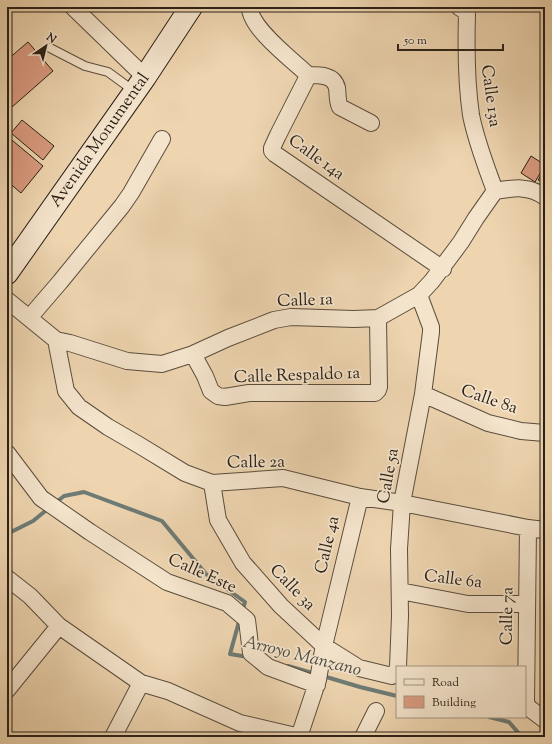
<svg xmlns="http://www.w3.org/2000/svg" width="552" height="744" font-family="'Sorts Mill Goudy',serif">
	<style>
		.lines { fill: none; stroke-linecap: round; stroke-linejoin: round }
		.stream { stroke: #6e7b75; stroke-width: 4 }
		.building { fill: #da9b80; stroke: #2a2017 }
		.service-casing { stroke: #5b4d3d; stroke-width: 10 }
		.minor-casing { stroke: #5b4d3d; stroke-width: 18 }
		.secondary-casing { stroke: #2a2017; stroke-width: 24 }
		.service { stroke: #f4e4cc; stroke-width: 8 }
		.minor { stroke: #f4e4cc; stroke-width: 16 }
		.secondary { stroke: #f4e4cc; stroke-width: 22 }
		.labels { text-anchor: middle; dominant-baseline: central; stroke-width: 3.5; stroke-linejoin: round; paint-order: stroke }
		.street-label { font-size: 17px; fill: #2a2017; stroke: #f4e4cc }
		.water-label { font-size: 18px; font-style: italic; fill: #4c4d46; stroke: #f4e4cc }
	</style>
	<rect width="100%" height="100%" fill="#eed5b0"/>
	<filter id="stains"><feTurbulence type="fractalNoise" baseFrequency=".005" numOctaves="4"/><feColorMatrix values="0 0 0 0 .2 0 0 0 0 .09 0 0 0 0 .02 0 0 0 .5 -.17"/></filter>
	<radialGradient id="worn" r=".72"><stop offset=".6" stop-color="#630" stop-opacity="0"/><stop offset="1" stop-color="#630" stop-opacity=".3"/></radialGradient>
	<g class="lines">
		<path class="stream" d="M 54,504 L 64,496 L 84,492 L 162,521 L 206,574 L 245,602 L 242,612
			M 7,534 L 33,521 L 49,508
			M 240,618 L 230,654 L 248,657
			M 288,666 L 316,674
			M 323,676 L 360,687 L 397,696
			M 489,717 L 509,722 L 522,737"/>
	</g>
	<path class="building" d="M 28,42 L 53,71 L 12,107 L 7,102 L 7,60 Z
		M 22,120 L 54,146 L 43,160 L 11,133 Z
		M 7,136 L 43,166 L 21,193 L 7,181 Z
		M 531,156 L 545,165 L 535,182 L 521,173 Z
		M 545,169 L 545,184 L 538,180 Z"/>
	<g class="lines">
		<defs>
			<path id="service" d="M 50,48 L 85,66 L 108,72 L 134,91"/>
			<path id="minor" d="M 73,7 L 145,77
				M 250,7 C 249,27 291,59 306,73 L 307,78 L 278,135 L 272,148 L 272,151 L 275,154 L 443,269
				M 459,7 L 465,11 L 467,14 C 466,48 466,81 471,115 C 476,141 486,166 495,191
				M 307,75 C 318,75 334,74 337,88 C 338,95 337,101 340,107 L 371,123
				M 7,300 L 56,340 L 70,343 L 127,361 L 162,364 L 193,354 L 228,338 L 274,320 L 291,317 L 354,319 L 378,318 L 419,295 L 432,281 L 461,242 L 476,218 L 495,191 C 513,188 529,185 545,197
				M 29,318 L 60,282 L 122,206 L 131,193 L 162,139
				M 56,340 L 66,391 L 79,407 L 108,427 L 139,445 L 185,473 L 212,483 L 283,478 L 360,497 L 402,503 L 528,528 L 545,530
				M 193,354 L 205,376 L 211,391 L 218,396 L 225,397 L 249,393 L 375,393 L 378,390 L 379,387 L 378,318
				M 423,394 L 488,423 L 521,431 L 545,433
				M 7,453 L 41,498 L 90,532 L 167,582 L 227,603 L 247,620 L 251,653 L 268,667 L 317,685
				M 212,483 L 218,520 L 243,563 L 281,606 L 324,646 L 359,668 L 392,676 L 397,670
				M 528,528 L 526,703 L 529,708 L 545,720
				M 7,578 L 30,596 L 59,626 L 141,683 L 168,691 L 240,723 L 300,737
				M 400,591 L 468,604 L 527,604
				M 398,667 L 400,616 L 399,549 L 402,503 L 423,394 L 431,332 L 431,327 L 419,295
				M 7,690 L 59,626
				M 113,737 L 141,683
				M 299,737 L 318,680 L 323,650 L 360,497
				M 363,737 L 376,711"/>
			<g id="secondary">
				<path id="s1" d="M 7,273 L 145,77 L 191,7"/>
			</g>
		</defs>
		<use href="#service" class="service-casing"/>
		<use href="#minor" class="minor-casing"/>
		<use href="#secondary" class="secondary-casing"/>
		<use href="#service" class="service"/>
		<use href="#minor" class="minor"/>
		<use href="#secondary" class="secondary"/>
	</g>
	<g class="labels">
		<g class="street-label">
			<text transform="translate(490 96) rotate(82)">Calle 13a</text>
			<text stroke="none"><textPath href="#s1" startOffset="162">Avenida Monumental</textPath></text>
			<text transform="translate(316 158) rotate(36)">Calle 14a</text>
			<text transform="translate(305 301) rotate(-2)">Calle 1a</text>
			<text transform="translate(297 376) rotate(-2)">Calle Respaldo 1a</text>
			<text transform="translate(489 400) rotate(19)">Calle 8a</text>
			<text transform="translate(256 463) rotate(-1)">Calle 2a</text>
			<text transform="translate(389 476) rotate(-80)">Calle 5a</text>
			<text transform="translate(328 545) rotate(-77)">Calle 4a</text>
			<text transform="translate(202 574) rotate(24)">Calle Este</text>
			<text transform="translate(453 580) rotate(7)">Calle 6a</text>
			<text transform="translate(292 588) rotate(46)">Calle 3a</text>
			<text transform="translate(508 616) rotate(-89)">Calle 7a</text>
		</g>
		<g class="water-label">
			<text transform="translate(302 657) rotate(14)">Arroyo Manzano</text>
		</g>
	</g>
	<rect width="552" height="744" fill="none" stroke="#eed5b0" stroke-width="24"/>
	<rect x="8" y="8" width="536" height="728" fill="none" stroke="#2a2017" stroke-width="2"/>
	<rect x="12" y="12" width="528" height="720" fill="none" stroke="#2a2017"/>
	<rect x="396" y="666" width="130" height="52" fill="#f4e4cc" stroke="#a39684"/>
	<rect x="404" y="679" width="20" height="6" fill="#f4e4cc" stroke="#a39684"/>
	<text x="432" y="686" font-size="12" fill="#2a2017">Road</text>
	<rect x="404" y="696" width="20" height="12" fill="#da9b80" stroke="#a39684"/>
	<text x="432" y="706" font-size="12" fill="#2a2017">Building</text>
	<g transform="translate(46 46) rotate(35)" stroke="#f4e4cc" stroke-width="3" paint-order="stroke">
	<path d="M0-3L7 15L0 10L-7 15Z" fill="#2a2017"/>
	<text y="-6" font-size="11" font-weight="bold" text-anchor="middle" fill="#2a2017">N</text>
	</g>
	<path d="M398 44v6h105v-6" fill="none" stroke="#2a2017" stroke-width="2"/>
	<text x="404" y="44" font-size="12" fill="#2a2017" stroke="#f4e4cc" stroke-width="3" paint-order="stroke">50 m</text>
	<rect width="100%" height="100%" filter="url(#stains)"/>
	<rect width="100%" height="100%" fill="url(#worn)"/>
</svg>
